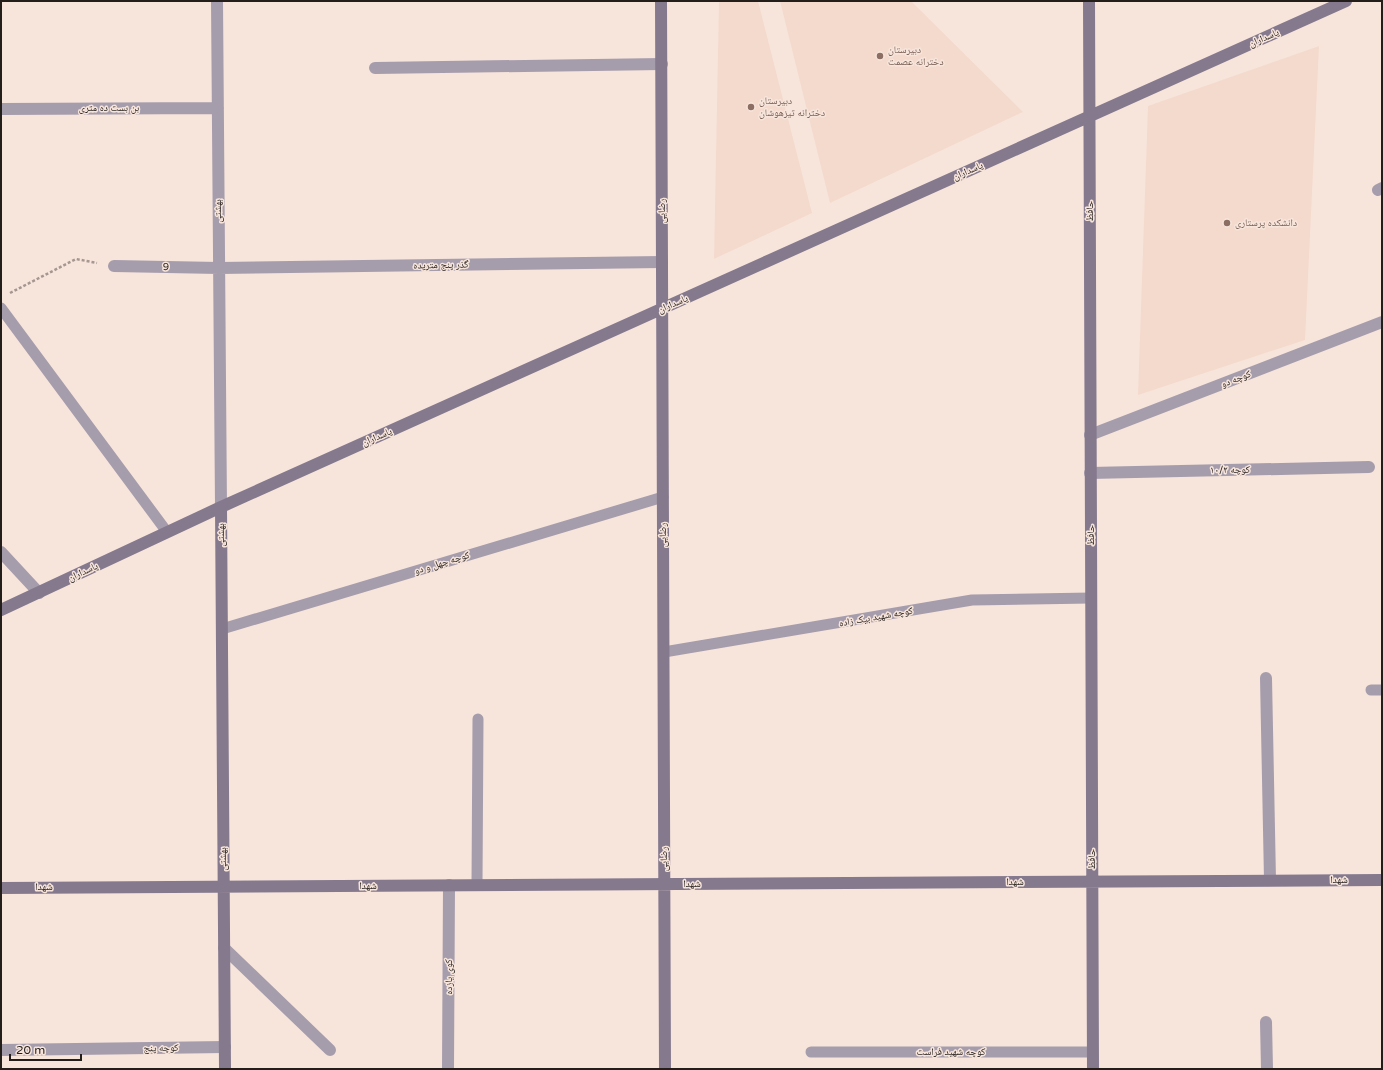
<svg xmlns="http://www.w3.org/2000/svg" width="1383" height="1070" font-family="'Varela Round','Noto Naskh Arabic',sans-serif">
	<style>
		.built { fill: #f4dacd }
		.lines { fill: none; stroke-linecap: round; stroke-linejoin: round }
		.path { stroke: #a49790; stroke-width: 2.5; stroke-dasharray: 3 2; stroke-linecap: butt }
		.lane { stroke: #a69dac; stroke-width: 11 }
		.street { stroke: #a69dac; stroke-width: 12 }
		.secondary { stroke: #85798e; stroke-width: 12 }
		.education-dot { fill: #8d6e63; stroke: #f7e5dc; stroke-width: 1.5 }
		.labels { text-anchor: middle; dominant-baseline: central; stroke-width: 3; stroke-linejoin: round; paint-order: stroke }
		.street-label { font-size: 10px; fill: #241e1b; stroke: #f7e5dc }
		.education-label { font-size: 10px; fill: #785e54; stroke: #f7e5dc; text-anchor: start }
	</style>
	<rect width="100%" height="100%" fill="#f7e5dc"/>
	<path class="built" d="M 719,1 L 758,1 L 812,213 L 714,259 Z
		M 780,1 L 911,1 L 1023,112 L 830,203 Z
		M 1319,46 L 1305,340 L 1138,395 L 1148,106 Z"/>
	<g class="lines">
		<path class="path" d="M 10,293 L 76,259 L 97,263"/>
		<path class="lane" d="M 1,308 L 167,532
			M 222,629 L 663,497
			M 664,652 L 972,600 L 1091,598
			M 1371,690 L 1382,690
			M 477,885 L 478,719
			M 811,1052 L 1092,1052"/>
		<path class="street" d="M 217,1 L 221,507
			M 375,68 L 662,64
			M 1,109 L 218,108
			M 1378,190 L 1382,188
			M 114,266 L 219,268 L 662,262
			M 1090,435 L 1382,322
			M 1090,473 L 1369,467
			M 1,552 L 39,593
			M 1266,678 L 1270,880
			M 224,948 L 330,1050
			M 1266,1022 L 1267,1069
			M 1,1050 L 225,1047
			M 448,1069 L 449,885"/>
		<path class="secondary" d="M 661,1 L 665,1069
			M 1089,1 L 1093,1069
			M 221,507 L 225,1069
			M 1,610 L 221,507 L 1346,1
			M 1,888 L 1382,880"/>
	</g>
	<g class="education-dot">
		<circle cx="880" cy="56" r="4"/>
		<circle cx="751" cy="107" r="4"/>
		<circle cx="1227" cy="223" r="4"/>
	</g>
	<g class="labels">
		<g class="street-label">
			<text transform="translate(1264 38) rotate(-24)">پاسداران</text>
			<text x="109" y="108">بن بست ده متری</text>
			<text transform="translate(968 171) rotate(-24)">پاسداران</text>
			<text transform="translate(218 211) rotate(-90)">بهشتی</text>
			<text transform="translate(662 211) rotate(-90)">رضایی</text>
			<text transform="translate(1090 211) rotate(-90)">حافظ</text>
			<text transform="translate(441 265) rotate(-1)">گذر پنج متریده</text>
			<text transform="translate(166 267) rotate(1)">9</text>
			<text transform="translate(673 304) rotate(-24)">پاسداران</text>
			<text transform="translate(1236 379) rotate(-21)">کوچه دو</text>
			<text transform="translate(377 437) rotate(-24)">پاسداران</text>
			<text transform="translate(1230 470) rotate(-1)">کوچه ۱۰/۲</text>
			<text transform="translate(221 535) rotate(-90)">بهشتی</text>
			<text transform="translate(663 535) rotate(-90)">رضایی</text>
			<text transform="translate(1091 535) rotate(-90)">حافظ</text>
			<text transform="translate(442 563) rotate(-17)">کوچه چهل و دو</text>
			<text transform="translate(83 572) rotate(-25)">پاسداران</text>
			<text transform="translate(876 617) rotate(-10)">کوچه شهید بیک زاده</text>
			<text transform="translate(223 859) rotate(-90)">بهشتی</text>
			<text transform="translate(664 859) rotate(-90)">رضایی</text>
			<text transform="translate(1092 859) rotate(-90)">حافظ</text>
			<text x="1339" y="880">شهدا</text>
			<text x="1015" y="882">شهدا</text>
			<text x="692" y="884">شهدا</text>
			<text x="368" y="886">شهدا</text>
			<text x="44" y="887">شهدا</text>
			<text transform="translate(449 977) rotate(-90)">کوی یازده</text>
			<text transform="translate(161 1048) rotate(-1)">کوچه پنج</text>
			<text x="951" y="1052">کوچه شهید فراست</text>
		</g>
		<g class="education-label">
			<text x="888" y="50">دبیرستان<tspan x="888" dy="12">دخترانه عصمت</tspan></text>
			<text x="759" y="101">دبیرستان<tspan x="759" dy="12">دخترانه تیزهوشان</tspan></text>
			<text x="1235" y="223">دانشکده پرستاری</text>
		</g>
	</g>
	<rect width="1383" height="1070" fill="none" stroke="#241e1b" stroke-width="4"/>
	<path d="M10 1054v6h71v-6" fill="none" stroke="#241e1b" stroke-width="2"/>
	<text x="16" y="1054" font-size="12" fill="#241e1b" stroke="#f7e5dc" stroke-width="3" paint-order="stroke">20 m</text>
</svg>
